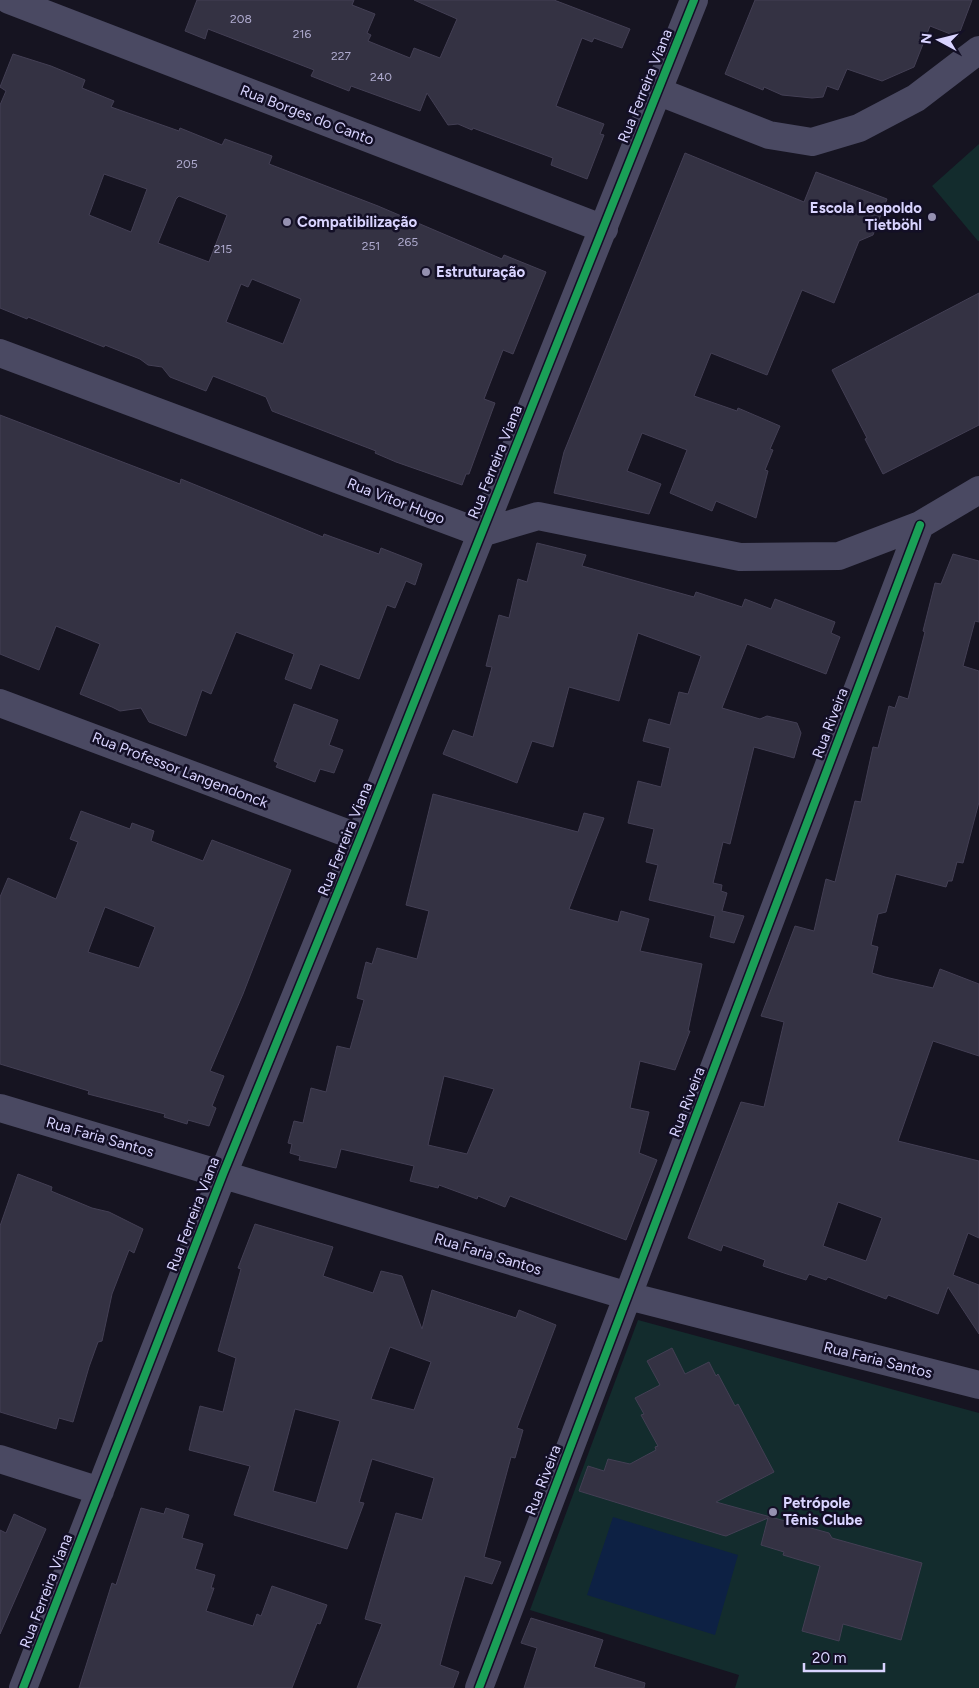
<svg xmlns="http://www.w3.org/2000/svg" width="979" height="1688" font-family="Figtree,sans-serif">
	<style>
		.green { fill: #132c2d }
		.water { fill: #0d2144 }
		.building { fill: #343243; stroke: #433f54; fill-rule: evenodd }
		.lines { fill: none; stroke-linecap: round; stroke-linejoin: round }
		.minor { stroke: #4a4962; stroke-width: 28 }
		.cycleway-casing { stroke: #130f26; stroke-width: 11 }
		.cycleway { stroke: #1a9f57; stroke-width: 8 }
		.poi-dot { fill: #9591b1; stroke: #130f26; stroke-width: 2 }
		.labels { text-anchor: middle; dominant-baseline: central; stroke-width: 5; stroke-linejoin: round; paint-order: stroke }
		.number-label { font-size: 12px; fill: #b0acd0 }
		.street-label { font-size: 15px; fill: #d9d4ff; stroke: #130f26 }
		.poi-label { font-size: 15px; font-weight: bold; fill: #d9d4ff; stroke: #130f26; text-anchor: start }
	</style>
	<rect width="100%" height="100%" fill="#161421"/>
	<path class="green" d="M 979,144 L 979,241 L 978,241 L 932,186 Z
		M 638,1320 L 979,1413 L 979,1688 L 735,1688 L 739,1675 L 530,1610 Z"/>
	<path class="water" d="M 613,1517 L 738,1555 L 715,1635 L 587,1595 Z"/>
	<path class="building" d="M 197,0 L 354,0 L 352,5 L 375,14 L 367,33 L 371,35 L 368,41 L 410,58 L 414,48 L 440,58 L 457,19 L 414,0 L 554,0 L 630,29 L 622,48 L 594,38 L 592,42 L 582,38 L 556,106 L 604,124 L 600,134 L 604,135 L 587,179 L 551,165 L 553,158 L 473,128 L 472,130 L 458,124 L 448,125 L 427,93 L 420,111 L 351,86 L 349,91 L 311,76 L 314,70 L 208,29 L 205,39 L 185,31 Z
		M 755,0 L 972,0 L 958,37 L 930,26 L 914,67 L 882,81 L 847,69 L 838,90 L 827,86 L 823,97 L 812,98 L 782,95 L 764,87 L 763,90 L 725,74 Z
		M 13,54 L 51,66 L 85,80 L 82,88 L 114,101 L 111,107 L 179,131 L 180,128 L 222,145 L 225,139 L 272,156 L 269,164 L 378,206 L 502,259 L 504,255 L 546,272 L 513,354 L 503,350 L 484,399 L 495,403 L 469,474 L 466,474 L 462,485 L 396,462 L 375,453 L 376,451 L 272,411 L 266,397 L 213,376 L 206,391 L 170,377 L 162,367 L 148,365 L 140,359 L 105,345 L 104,347 L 28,317 L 27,319 L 0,308 L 0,105 L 6,91 L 0,87 ZM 104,174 L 147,189 L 131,232 L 89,215 ZM 179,196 L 227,215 L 209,262 L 158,243 L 176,199 ZM 252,279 L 301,299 L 283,344 L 226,322 L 241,284 L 248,287 Z
		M 685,153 L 804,202 L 816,172 L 887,199 L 873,235 L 859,241 L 834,303 L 802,290 L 767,375 L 711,353 L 694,396 L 737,411 L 738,408 L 780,426 L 770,449 L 773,450 L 765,470 L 768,471 L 756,518 L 716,501 L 712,511 L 670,493 L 687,450 L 642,433 L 627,471 L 661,484 L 649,514 L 554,493 L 564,452 Z
		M 979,293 L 979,425 L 883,474 L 865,439 L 867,438 L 832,370 Z
		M 0,415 L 180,484 L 181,479 L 323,537 L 324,534 L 379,554 L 381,548 L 422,564 L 415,585 L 406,581 L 395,608 L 387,605 L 359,679 L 320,664 L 311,689 L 285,679 L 294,654 L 236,632 L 211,694 L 202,690 L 186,736 L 149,722 L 141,708 L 120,711 L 112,707 L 80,694 L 100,644 L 56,626 L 39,670 L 0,654 Z
		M 537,543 L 586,555 L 582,566 L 694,597 L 696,592 L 742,607 L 745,599 L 771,609 L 775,599 L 835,622 L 831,633 L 840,637 L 826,674 L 747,644 L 722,708 L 760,719 L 767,716 L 797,723 L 801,733 L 794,758 L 754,747 L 730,844 L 723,842 L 713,883 L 722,885 L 721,891 L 727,893 L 722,911 L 744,916 L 734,943 L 710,937 L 715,916 L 649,900 L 658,865 L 646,862 L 654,829 L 628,823 L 638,781 L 661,787 L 670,748 L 643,741 L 649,719 L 670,725 L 679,692 L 688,694 L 701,656 L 638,633 L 619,701 L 569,687 L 553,747 L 532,741 L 517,783 L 443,754 L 453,730 L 473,737 L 492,667 L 486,666 L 499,615 L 509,618 L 518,579 L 527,582 Z
		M 953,554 L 979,561 L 979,622 L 975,621 L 963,666 L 979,671 L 979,802 L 963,863 L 957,862 L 952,881 L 948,881 L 946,887 L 896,874 L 886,912 L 878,914 L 871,945 L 878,947 L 872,973 L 885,977 L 933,988 L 940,969 L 979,984 L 979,1056 L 933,1041 L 898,1141 L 979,1161 L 979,1238 L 968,1233 L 953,1275 L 979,1285 L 979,1334 L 948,1287 L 938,1314 L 888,1295 L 886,1299 L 828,1277 L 826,1280 L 809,1274 L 806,1280 L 787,1274 L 763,1266 L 765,1260 L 723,1245 L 721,1251 L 688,1238 L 741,1102 L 764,1107 L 784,1022 L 761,1016 L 795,926 L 814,931 L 826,879 L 835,882 L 855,801 L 861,802 L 873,747 L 878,748 L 889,706 L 895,708 L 899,696 L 908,699 L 925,632 L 923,631 L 935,583 L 941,584 ZM 838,1202 L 882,1218 L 866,1261 L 823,1246 Z
		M 294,704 L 338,720 L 329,745 L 343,750 L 334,773 L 320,769 L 315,782 L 276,767 L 278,763 L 274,761 Z
		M 433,794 L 578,832 L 584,813 L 604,818 L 569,909 L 618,922 L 621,911 L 649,919 L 640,951 L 702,964 L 688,1031 L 690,1031 L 675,1070 L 640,1061 L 630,1108 L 649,1112 L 639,1153 L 657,1160 L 626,1240 L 510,1196 L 505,1207 L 478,1196 L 477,1199 L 439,1185 L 438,1188 L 410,1181 L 414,1166 L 341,1149 L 336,1168 L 299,1160 L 300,1156 L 290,1153 L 292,1144 L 288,1143 L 294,1121 L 303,1123 L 311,1088 L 326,1092 L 337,1046 L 350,1049 L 364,1000 L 357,998 L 366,962 L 372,964 L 377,948 L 417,959 L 429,911 L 406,905 ZM 444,1076 L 494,1089 L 467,1154 L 428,1145 Z
		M 81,811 L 130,829 L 132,823 L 154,831 L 151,841 L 203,861 L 212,840 L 291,870 L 243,994 L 210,1071 L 224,1076 L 212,1106 L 216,1108 L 209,1126 L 188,1120 L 187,1124 L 164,1117 L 165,1114 L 88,1094 L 89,1091 L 0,1064 L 0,897 L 8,878 L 56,899 L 78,842 L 70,839 ZM 105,907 L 155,927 L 139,968 L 88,952 Z
		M 18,1174 L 52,1187 L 51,1191 L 92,1208 L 109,1212 L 143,1229 L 134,1253 L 129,1250 L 112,1294 L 102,1341 L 98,1342 L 89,1367 L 73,1422 L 59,1418 L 56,1429 L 0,1412 L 0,1226 Z
		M 255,1224 L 333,1247 L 323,1276 L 373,1293 L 381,1271 L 402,1276 L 422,1329 L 432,1290 L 516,1318 L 519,1310 L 556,1325 L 517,1428 L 523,1430 L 515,1458 L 511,1457 L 484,1557 L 501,1562 L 492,1584 L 465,1576 L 451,1624 L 440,1665 L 459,1672 L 453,1688 L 357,1688 L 382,1624 L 365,1619 L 396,1513 L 422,1520 L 434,1478 L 372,1459 L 359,1502 L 364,1503 L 347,1549 L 234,1515 L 250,1466 L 189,1450 L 200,1406 L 223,1412 L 236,1358 L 218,1351 L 241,1269 L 238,1268 ZM 390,1347 L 431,1362 L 414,1410 L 371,1399 ZM 295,1409 L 340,1421 L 316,1503 L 273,1491 Z
		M 672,1348 L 685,1374 L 709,1362 L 716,1376 L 718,1374 L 735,1406 L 738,1404 L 774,1472 L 716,1502 L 829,1533 L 832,1538 L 922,1563 L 901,1640 L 843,1624 L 839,1641 L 802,1631 L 820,1566 L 783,1555 L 784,1552 L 761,1545 L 768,1518 L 726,1536 L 722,1535 L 579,1491 L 588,1466 L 604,1471 L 608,1459 L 630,1464 L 656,1450 L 655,1447 L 658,1446 L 641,1415 L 644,1414 L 635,1398 L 660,1385 L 647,1361 Z
		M 141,1508 L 164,1514 L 166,1508 L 189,1515 L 182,1538 L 203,1544 L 195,1569 L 215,1575 L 211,1588 L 214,1588 L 206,1611 L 253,1626 L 257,1614 L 261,1616 L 272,1586 L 327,1605 L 320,1624 L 317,1623 L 292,1688 L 79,1688 L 112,1583 L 116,1585 Z
		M 14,1514 L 46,1529 L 0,1634 L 0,1530 L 6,1533 Z
		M 531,1618 L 603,1640 L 594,1667 L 645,1683 L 644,1688 L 524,1688 L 537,1648 L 521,1643 Z"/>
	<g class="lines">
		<path class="minor" d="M 9,0 L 604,229
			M 657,91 L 769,135 L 812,142 L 859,128 L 916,98 L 979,50
			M 0,353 L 481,533 L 538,516 L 740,557 L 839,556 L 920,525 L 979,490
			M 0,703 L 360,838
			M 0,1108 L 628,1296 L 979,1385
			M 0,1459 L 100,1491
			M 23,1688 L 223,1174 L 360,838 L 694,0
			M 479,1688 L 920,525"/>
		<defs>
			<path id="cycleway" d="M 23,1688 L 223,1174 L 360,838 L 694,0
				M 479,1688 L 920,525"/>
		</defs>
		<use href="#cycleway" class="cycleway-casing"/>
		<use href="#cycleway" class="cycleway"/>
	</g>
	<g class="poi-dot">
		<circle cx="932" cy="217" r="5"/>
		<circle cx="287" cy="222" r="5"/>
		<circle cx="426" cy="272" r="5"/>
		<circle cx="773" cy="1512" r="5"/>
	</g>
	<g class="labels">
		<g class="number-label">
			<text x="241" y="19">208</text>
			<text x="302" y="34">216</text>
			<text x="341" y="56">227</text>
			<text x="381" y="77">240</text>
			<text x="187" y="164">205</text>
			<text x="408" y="242">265</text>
			<text x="371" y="246">251</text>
			<text x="223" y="249">215</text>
		</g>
		<g class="street-label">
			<text transform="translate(645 86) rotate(-68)">Rua Ferreira Viana</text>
			<text transform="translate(307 115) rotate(21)">Rua Borges do Canto</text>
			<text transform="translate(495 462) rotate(-68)">Rua Ferreira Viana</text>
			<text transform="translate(396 501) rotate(21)">Rua Vitor Hugo</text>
			<text transform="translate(830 723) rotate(-69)">Rua Riveira</text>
			<text transform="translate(180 770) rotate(21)">Rua Professor Langendonck</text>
			<text transform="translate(345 839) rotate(-68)">Rua Ferreira Viana</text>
			<text transform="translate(687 1102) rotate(-69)">Rua Riveira</text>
			<text transform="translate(100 1137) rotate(16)">Rua Faria Santos</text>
			<text transform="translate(193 1214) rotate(-69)">Rua Ferreira Viana</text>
			<text transform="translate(488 1254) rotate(17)">Rua Faria Santos</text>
			<text transform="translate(878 1360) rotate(14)">Rua Faria Santos</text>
			<text transform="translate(543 1480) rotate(-69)">Rua Riveira</text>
			<text transform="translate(46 1591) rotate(-69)">Rua Ferreira Viana</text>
		</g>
		<g class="poi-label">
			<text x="922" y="208" text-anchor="end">Escola Leopoldo<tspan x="922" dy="17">Tietböhl</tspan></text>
			<text x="297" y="222">Compatibilização</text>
			<text x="436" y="272">Estruturação</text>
			<text x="783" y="1503">Petrópole<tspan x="783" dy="17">Tênis Clube</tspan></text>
		</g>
	</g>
	<g transform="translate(939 40) rotate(277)" stroke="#130f26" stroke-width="4" paint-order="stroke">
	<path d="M0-4L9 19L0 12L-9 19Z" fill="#d9d4ff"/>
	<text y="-8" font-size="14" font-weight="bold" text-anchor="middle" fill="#d9d4ff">N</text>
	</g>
	<path d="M804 1663v8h80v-8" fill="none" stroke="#d9d4ff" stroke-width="2.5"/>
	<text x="812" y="1663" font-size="15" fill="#d9d4ff" stroke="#130f26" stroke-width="4" paint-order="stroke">20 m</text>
</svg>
